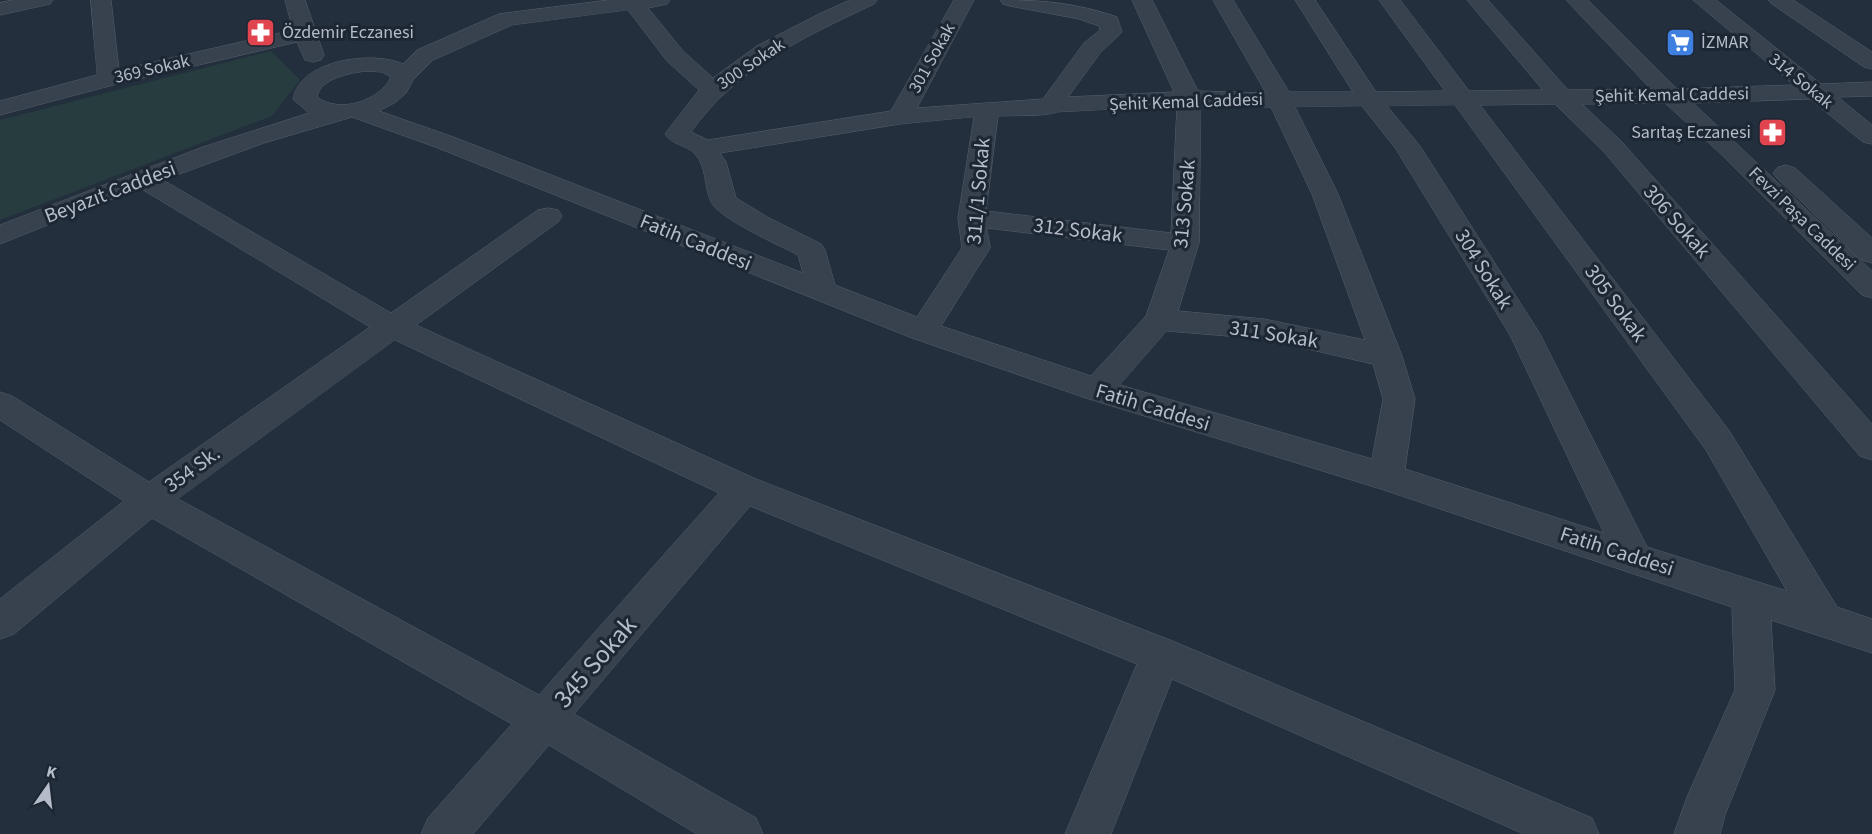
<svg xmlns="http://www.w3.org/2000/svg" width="1872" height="834" font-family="'Source Sans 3',sans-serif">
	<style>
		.green { fill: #263c3f }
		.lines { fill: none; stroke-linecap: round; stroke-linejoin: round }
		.minor-casing { stroke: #565f6c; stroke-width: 1 }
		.minor { fill: #38414e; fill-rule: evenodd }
		.labels { text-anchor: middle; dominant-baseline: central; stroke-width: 6; stroke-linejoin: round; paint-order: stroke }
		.far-poi-label { font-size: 18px; fill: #b4bcc9; stroke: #1d2633; text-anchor: start }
		.far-street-label { font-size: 18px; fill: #b4bcc9; stroke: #1d2633 }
		.street-label { font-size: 21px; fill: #b4bcc9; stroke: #1d2633 }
		.near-street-label { font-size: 26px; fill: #b4bcc9; stroke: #1d2633 }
	</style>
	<rect width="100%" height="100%" fill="#242f3e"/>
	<path class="green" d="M 271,51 L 300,80 L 272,116 L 0,220 L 0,120 Z"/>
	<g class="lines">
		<defs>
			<path id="minor" d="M 13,0 L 53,0 L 50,4 L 0,15 L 0,3 Z
				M 91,0 L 111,0 L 119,70 L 293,30 L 285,0 L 305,0 L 324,55 L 321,60 L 313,62 L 305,60 L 297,42 L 113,85 L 0,115 L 0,101 L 97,75 Z
				M 609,0 L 670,0 L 667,4 L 648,8 L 683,51 L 713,78 L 757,46 L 819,14 L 850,0 L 877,0 L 874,4 C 806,36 736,68 691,132 L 708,140 L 891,111 L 954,0 L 974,0 L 917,108 L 1043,99 L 1084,43 L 1100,30 L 1099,26 L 1079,19 L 1010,6 L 1003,4 L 1000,0 C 1043,0 1076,3 1117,17 L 1122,32 L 1100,53 L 1068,97 L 1174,92 L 1132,0 L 1152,0 L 1198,91 L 1266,93 L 1213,0 L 1233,0 L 1289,92 L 1353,92 L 1295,0 L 1315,0 L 1376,92 L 1445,91 L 1379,0 L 1400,0 L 1469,91 L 1543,90 L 1467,0 L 1488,0 L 1568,90 L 1651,89 L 1566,0 L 1588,0 L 1677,89 L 1794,85 L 1693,0 L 1716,0 L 1821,84 L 1872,82 L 1872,96 L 1838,97 L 1872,125 L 1872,144 L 1863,142 L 1810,99 L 1693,103 L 1872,271 L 1872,298 L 1862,295 L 1722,155 L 1665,103 L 1582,104 L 1622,142 L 1872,424 L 1872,460 L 1860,456 L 1604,152 L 1555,104 L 1480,105 L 1730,432 L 1837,607 L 1872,619 L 1872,653 L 1771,620 L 1775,690 L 1725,815 L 1720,834 L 1674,834 L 1687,797 L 1735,690 L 1732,607 L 1381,489 L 1086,398 L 912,338 L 438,148 L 352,117 L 264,143 L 163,180 L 391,313 L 538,210 L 548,208 L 558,210 L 562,216 L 558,222 L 416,325 L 756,479 L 1175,642 L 1592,818 L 1599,834 L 1524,834 L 1172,679 L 1111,834 L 1065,834 L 1137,664 L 750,506 L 574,714 L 756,818 L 763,834 L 697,834 L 549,745 L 473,834 L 421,834 L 428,818 L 512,724 L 152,518 L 14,634 L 0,639 L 0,599 L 124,501 L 0,420 L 0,392 L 12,396 L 149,482 L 370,327 L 140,188 L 0,244 L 0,225 L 203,147 L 309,113 L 293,99 C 299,60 373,50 403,64 L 417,50 L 499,14 ZM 628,10 L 667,61 L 699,90 L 665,134 C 672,145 687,145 695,154 C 707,166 704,188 711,202 C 718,218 781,246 798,255 L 803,273 L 456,138 L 379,111 L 396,102 L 406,93 L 413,80 L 433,60 L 512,25 ZM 366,71 L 382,72 L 391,77 C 380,101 339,114 317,97 C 320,78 351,73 366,71 ZM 1455,105 L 1706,450 L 1787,591 L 1647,547 L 1540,334 L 1420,146 L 1387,106 ZM 1177,106 L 1171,233 L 986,211 L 998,116 C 1013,115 1045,117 1057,112 ZM 1201,106 L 1271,107 L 1312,194 L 1365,340 L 1264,319 L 1178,311 L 1199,243 ZM 1362,106 L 1396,149 L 1510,335 L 1604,533 L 1405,469 L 1415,399 L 1402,356 L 1338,194 L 1295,107 ZM 974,117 L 958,218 L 962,248 L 917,317 L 835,285 L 825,250 L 821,244 L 769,218 L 736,198 L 726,162 L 720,153 L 900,124 ZM 987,228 L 1169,250 L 1146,316 L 1091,376 L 941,326 L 990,248 ZM 1167,331 L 1264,339 L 1373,364 L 1383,399 L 1372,459 L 1120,385 ZM 395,340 L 719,493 L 539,695 L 178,499 Z
				M 1769,0 L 1793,0 L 1872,52 L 1872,69 L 1864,67 L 1772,4 Z
				M 1786,165 L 1795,168 L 1872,238 L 1872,263 L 1862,260 L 1777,178 L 1773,173 L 1777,168 Z"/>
		</defs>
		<use href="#minor" class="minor-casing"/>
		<use href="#minor" class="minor"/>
	</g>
	<defs>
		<symbol id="pharmacy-square" viewBox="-11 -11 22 22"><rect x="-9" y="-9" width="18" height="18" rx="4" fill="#e0444e" stroke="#1d2633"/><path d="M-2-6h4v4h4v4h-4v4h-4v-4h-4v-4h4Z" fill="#fff"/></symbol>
		<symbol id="supermarket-square" viewBox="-11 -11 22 22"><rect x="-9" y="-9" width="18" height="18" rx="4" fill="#3f7fe0" stroke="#1d2633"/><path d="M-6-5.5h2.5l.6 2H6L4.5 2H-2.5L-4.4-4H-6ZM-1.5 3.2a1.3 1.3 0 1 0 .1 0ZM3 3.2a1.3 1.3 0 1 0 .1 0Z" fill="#fff"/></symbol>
	</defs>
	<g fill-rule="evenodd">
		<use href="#pharmacy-square" x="244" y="16" width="33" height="33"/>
		<use href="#supermarket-square" x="1664" y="26" width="33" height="33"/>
		<use href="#pharmacy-square" x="1756" y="116" width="33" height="33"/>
	</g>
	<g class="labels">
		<g class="far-poi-label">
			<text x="282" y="32">Özdemir Eczanesi</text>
			<text x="1701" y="42">İZMAR</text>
			<text x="1751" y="132" text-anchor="end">Sarıtaş Eczanesi</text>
		</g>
		<g class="far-street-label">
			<text transform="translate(932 58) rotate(-61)">301 Sokak</text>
			<text transform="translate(751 64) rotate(-34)">300 Sokak</text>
			<text transform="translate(152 69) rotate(-13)">369 Sokak</text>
			<text transform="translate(1801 81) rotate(39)">314 Sokak</text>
			<text transform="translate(1672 95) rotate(-1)">Şehit Kemal Caddesi</text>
			<text transform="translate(1186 102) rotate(-2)">Şehit Kemal Caddesi</text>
			<text transform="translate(1802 219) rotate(44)">Fevzi Paşa Caddesi</text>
		</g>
		<g class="street-label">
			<text transform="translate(978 191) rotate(-85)">311/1 Sokak</text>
			<text transform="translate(110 192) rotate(-21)">Beyazıt Caddesi</text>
			<text transform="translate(1184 204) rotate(-85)">313 Sokak</text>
			<text transform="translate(1677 221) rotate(49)">306 Sokak</text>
			<text transform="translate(1078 230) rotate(7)">312 Sokak</text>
			<text transform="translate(696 242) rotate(22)">Fatih Caddesi</text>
			<text transform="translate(1484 269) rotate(58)">304 Sokak</text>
			<text transform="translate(1616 303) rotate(54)">305 Sokak</text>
			<text transform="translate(1274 334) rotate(9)">311 Sokak</text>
			<text transform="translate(1153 407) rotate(17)">Fatih Caddesi</text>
			<text transform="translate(192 469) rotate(-36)">354 Sk.</text>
			<text transform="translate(1617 551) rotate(18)">Fatih Caddesi</text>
		</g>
		<g class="near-street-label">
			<text transform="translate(595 662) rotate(-49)">345 Sokak</text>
		</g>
	</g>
	<g transform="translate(48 786) rotate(14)" stroke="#1d2633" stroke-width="4.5" paint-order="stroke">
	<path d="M0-4.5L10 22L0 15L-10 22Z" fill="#b4bcc9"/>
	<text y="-9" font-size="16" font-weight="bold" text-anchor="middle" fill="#b4bcc9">K</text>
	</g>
</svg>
